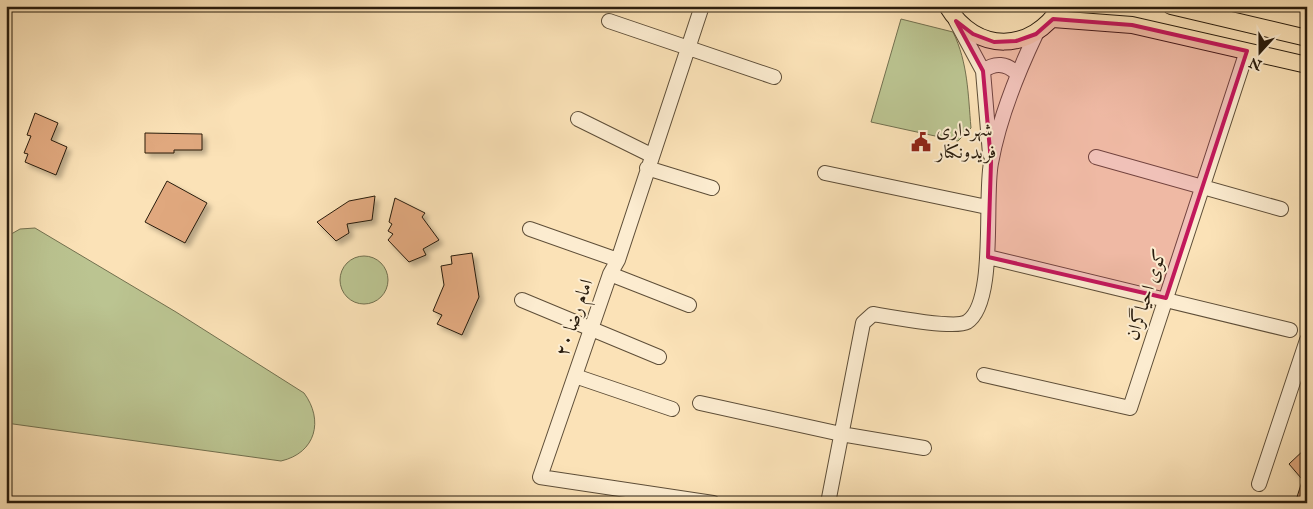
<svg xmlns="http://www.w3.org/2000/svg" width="1313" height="509" font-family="'IM FELL English',Amiri,serif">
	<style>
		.green { fill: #bbc491; stroke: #72704f }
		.building { fill: #e0a87e; stroke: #291c0d; filter: url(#shadow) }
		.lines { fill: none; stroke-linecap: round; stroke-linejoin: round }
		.minor-casing { stroke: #5e4e38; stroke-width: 16 }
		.major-casing { stroke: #291c0d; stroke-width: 18 }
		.minor { stroke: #fcecd0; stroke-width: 14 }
		.major { stroke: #fbe2b7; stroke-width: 16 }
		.marked { fill: #c2185b; fill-opacity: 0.2; stroke: #c2185b; stroke-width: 4; stroke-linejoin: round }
		.labels { text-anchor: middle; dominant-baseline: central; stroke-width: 4; stroke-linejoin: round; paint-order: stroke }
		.poi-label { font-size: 19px; fill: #291c0d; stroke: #fcecd0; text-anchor: start }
		.street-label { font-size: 19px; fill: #291c0d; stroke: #fcecd0 }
	</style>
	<defs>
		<filter id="shadow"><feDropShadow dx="4" dy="4" stdDeviation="2.5" flood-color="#0004"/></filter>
	</defs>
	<rect width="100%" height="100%" fill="#fbe2b7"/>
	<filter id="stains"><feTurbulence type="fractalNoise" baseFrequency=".004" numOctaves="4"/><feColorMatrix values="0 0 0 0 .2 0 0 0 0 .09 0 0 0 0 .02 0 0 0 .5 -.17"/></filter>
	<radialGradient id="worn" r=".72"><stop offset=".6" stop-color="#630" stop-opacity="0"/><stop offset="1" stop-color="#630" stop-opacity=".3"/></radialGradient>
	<path class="green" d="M 901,19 L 953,32 C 968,63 968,94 971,128 L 958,141 L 871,122 Z
		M 35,228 L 176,312 L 304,393 C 324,420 316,453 281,461 L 6,423 L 6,237 L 20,229 Z
		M340 280a24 24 0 1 1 48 0a24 24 0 1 1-48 0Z"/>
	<path class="building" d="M 35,113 L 58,123 L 51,140 L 67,147 L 56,175 L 25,162 L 28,154 L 24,153 L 31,136 L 27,135 Z
		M 145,133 L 202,134 L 202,150 L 174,150 L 174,153 L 145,153 Z
		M 167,181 L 207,203 L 185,243 L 145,222 Z
		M 375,196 L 372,220 L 347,224 L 349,233 L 336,241 L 317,222 L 349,201 Z
		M 395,198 L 425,213 L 422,217 L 439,240 L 423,249 L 426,255 L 409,262 L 388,240 L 393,234 L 388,231 L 392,224 L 389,222 Z
		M 472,253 L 479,297 L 462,335 L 437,324 L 442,315 L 433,311 L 444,285 L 441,266 L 452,264 L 451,256 Z
		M 1307,447 L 1307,501 L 1297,497 L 1304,475 L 1301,478 L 1289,464 Z"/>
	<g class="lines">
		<defs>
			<path id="minor" d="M 702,6 L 618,260 L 610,274 L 540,477 L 713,503
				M 609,21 L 774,77
				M 956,21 L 983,71 L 990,154
				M 983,71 C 995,62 1007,63 1017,74
				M 578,119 L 651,155
				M 1096,157 L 1281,209
				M 647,168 L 712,188
				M 825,173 L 987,207
				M 530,229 L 618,260
				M 988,257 L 1290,330
				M 610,274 L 689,305
				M 522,300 L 659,357
				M 984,375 L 1130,408 L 1247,51
				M 575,376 L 672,409
				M 700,403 L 841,434 L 924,448
				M 1259,484 L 1307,340
				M 828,503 L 863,323 L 873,314 C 891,317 955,329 967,322 C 997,303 984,197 991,163 C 999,119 1017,74 1036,34"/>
			<path id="major" d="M 947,6 C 976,54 1032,53 1061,6
				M 1171,6 L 1307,38
				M 1053,19 L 1132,25 L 1307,65"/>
		</defs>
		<use href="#minor" class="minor-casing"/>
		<use href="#major" class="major-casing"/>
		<use href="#minor" class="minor"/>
		<use href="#major" class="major"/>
	</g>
	<path class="marked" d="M 1053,19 L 1132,25 L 1247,51 L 1166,298 L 988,257 L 991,162 L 983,71 L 956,21 L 973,34 L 994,42 L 1016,41 L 1036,34 Z"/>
	<defs>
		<symbol id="civic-bare" viewBox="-9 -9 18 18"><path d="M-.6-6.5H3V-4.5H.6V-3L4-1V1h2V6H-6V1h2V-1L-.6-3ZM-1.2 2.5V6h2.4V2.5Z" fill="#8f2418" stroke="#fcecd0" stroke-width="2.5" paint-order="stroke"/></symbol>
	</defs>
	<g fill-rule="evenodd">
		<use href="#civic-bare" x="907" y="128" width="28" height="28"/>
	</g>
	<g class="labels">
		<g class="poi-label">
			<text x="936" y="131">شهرداری<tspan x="936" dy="22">فریدونکنار</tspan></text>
		</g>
		<g class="street-label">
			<text transform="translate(1147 295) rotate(-72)">کوی احیاگران</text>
			<text transform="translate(575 318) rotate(-71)">امام رضا ۲۰</text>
		</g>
	</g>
	<rect width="1313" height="509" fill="none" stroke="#fbe2b7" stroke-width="25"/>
	<rect x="8" y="8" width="1298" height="494" fill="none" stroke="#291c0d" stroke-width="2.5"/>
	<rect x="12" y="12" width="1288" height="484" fill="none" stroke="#291c0d"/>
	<g transform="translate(1260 52) rotate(201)" stroke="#fcecd0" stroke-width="4" paint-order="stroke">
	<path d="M0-4L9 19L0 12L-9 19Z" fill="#291c0d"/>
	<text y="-8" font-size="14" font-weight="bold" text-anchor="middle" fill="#291c0d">N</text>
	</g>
	<rect width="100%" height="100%" filter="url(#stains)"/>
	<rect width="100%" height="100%" fill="url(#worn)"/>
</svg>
